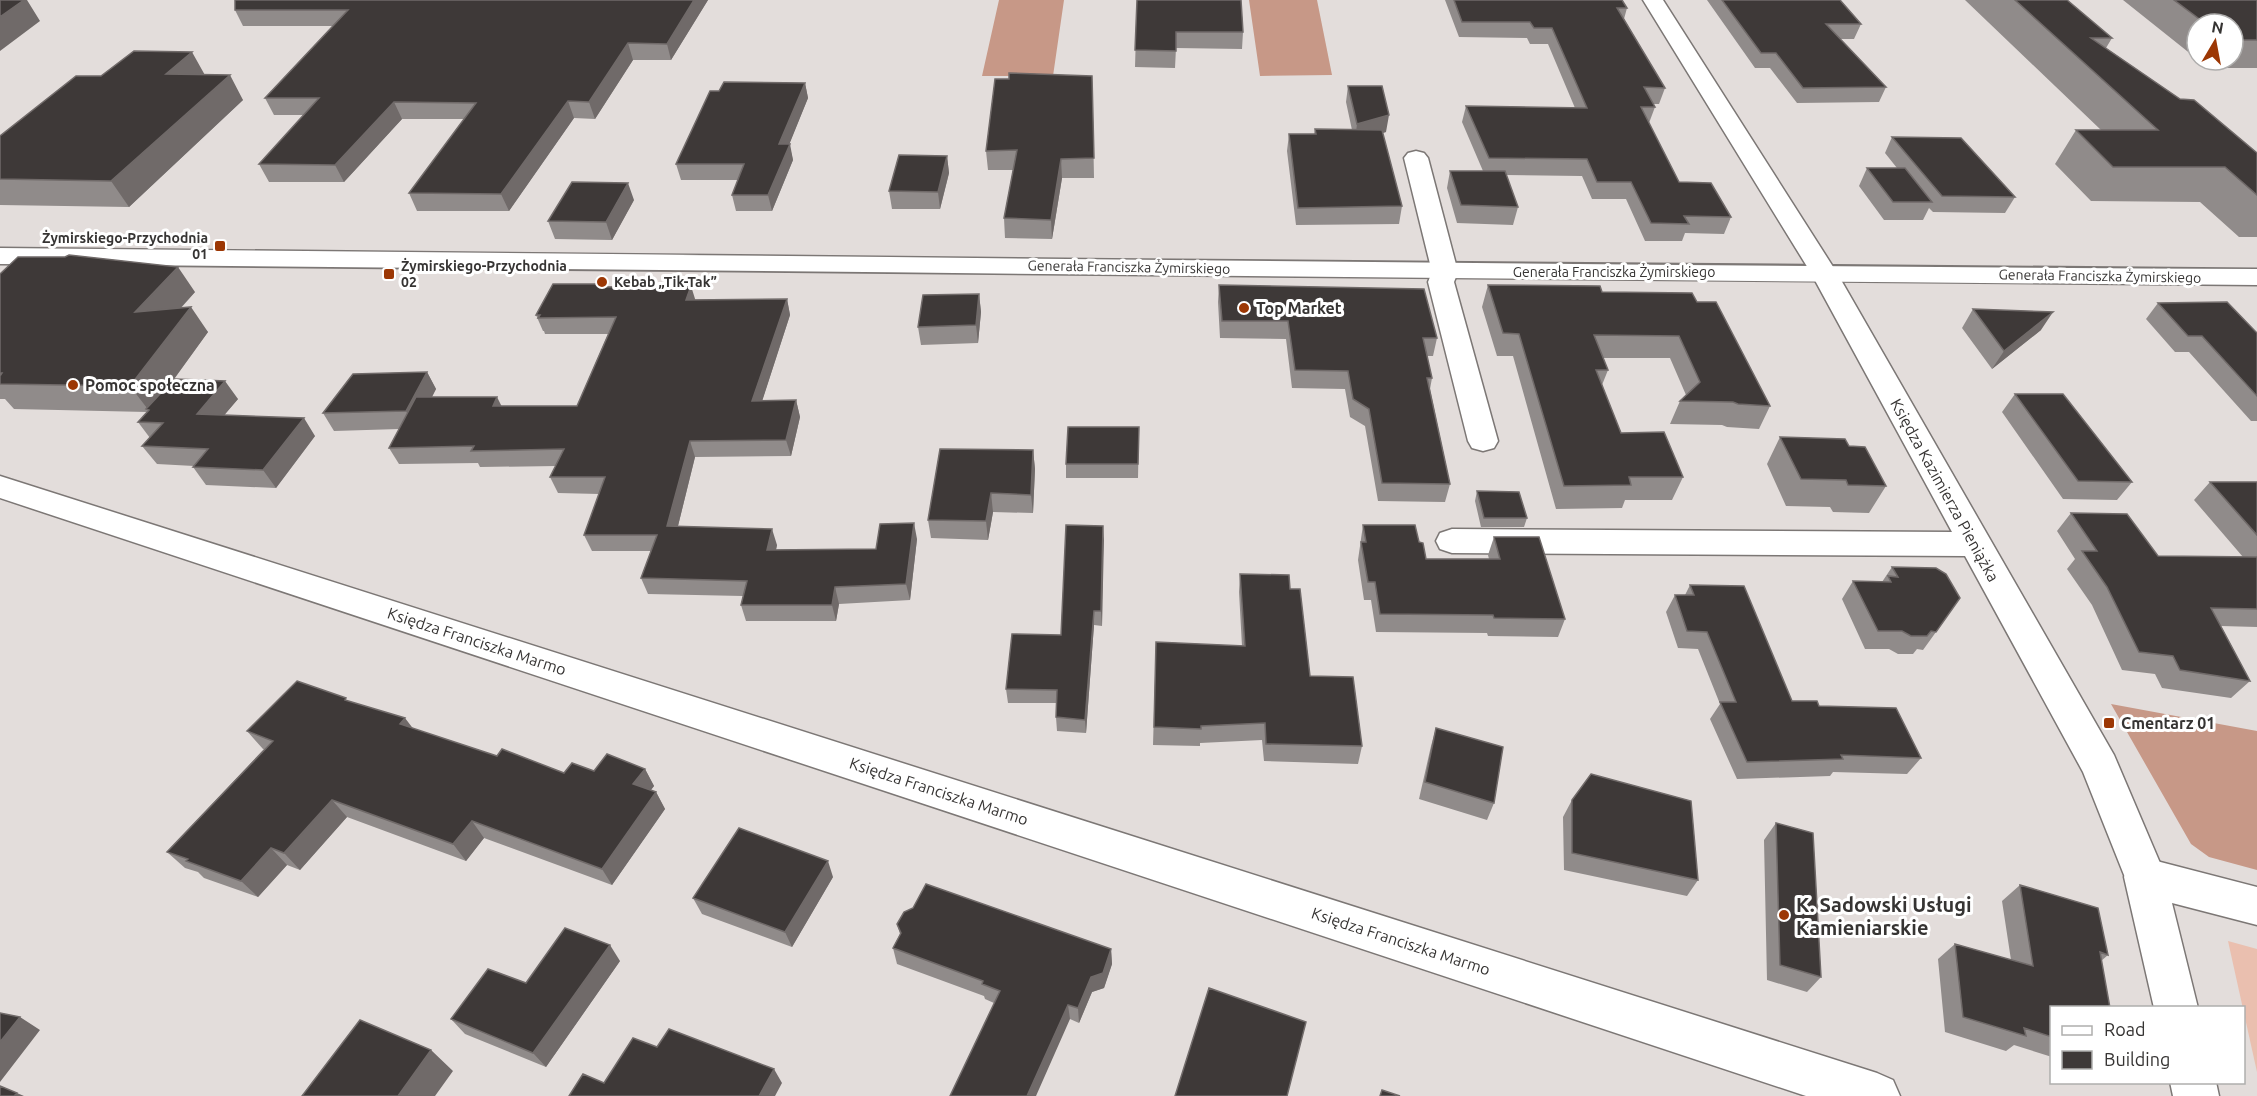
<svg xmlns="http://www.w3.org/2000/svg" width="2257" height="1096" font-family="Ubuntu,sans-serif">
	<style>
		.green { fill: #eabfaf }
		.forest { fill: #c79887 }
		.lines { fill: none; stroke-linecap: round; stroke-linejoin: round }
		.street-casing { stroke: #7c7775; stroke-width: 3 }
		.secondary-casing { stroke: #7c7775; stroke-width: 3 }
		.street { fill: #fff; fill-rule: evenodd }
		.secondary { fill: #fff; fill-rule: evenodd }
		.wall { fill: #908b8a }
		.shaded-wall { fill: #706a69 }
		.building { fill: #3e3938; stroke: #706a69; stroke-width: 1.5 }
		.poi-dot { fill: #9c3704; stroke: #fff; stroke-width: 2 }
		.labels { text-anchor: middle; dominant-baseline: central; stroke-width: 6; stroke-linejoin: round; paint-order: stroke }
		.far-poi-label { font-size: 14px; font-weight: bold; fill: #363433; stroke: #fff; text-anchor: start }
		.far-street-label { font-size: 14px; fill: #363433; stroke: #fff }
		.poi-label { font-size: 16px; font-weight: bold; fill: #363433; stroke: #fff; text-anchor: start }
		.street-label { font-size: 16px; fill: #363433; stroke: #fff }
		.near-poi-label { font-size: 20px; font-weight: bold; fill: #363433; stroke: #fff; text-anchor: start }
	</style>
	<rect width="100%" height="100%" fill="#e3dddb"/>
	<path class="green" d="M 2228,941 L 2257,949 L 2257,1072 Z"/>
	<path class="forest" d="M 999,0 L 1064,0 L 1053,76 L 982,76 Z
		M 1249,0 L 1317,0 L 1332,75 L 1260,76 Z
		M 2111,704 L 2257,731 L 2257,870 L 2209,857 L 2191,844 Z"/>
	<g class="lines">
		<defs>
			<path id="street" d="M 1643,0 L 1663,0 L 1837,273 L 2114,755 L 2166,877 L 2160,890 L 2145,896 L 2130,890 L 2083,772 L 1965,556 L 1452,553 L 1440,549 L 1436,541 L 1440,533 L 1452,529 L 1952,532 L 1811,273 Z
				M 1416,151 L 1424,153 L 1428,158 L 1458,272 L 1454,282 L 1498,441 L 1494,448 L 1483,451 L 1472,448 L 1468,441 L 1428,282 L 1432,272 L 1404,158 L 1408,153 Z"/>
			<path id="secondary" d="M 0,248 C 752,255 1505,265 2257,269 L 2257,285 C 1505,280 752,270 0,264 Z
				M 0,476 L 1877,1073 L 1893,1080 L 1900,1096 L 1806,1096 L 0,498 Z
				M 2145,858 L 2257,887 L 2257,925 L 2172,903 L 2198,1008 L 2154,1008 L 2124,877 L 2130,864 Z
				M 2170,1082 L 2216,1082 L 2219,1096 L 2173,1096 Z"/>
		</defs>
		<use href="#street" class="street-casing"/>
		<use href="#secondary" class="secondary-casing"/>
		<use href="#street" class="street"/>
		<use href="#secondary" class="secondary"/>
	</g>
	<path class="wall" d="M 235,0 L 708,0 L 671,60 L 633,60 L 595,119 L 574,118 L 509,211 L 417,211 L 409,193 L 464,119 L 402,119 L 344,182 L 269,182 L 259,164 L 304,115 L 274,115 L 265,98 L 333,26 L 243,26 L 235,10 Z
		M 1128,0 L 1241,0 L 1243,32 L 1242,49 L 1176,48 L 1175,68 L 1135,67 L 1137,0 Z
		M 1445,0 L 1622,0 L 1627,8 L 1624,19 L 1665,88 L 1659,104 L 1653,104 L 1655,107 L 1649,123 L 1679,182 L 1731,217 L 1724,234 L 1685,233 L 1682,241 L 1645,241 L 1626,199 L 1592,199 L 1582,176 L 1506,175 L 1518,207 L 1513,225 L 1457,223 L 1447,188 L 1450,171 L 1483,171 L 1462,122 L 1466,106 L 1575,108 L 1548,44 L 1530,44 L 1527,38 L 1459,37 Z
		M 1707,0 L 1840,0 L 1861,24 L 1854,39 L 1840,39 L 1886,87 L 1879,102 L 1797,103 L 1770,68 L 1755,68 Z
		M 1965,0 L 2067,0 L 2112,38 L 2106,48 L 2257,153 L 2257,237 L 2239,237 L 2200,202 L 2091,201 L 2055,164 L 2076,130 L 2101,130 Z
		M 2123,0 L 2257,0 L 2257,68 L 2208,68 L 2198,60 L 2233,60 L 2233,24 L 2197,24 L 2197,59 Z
		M 204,74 L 243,100 L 129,207 L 0,205 L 0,136 L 101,76 Z
		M 1092,76 L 1094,178 L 1062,178 L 1052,239 L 1005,238 L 1004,218 L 1013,170 L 988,170 L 986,151 Z
		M 805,83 L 808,98 L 789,144 L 793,160 L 772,211 L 736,211 L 732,195 L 738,180 L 681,180 L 676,164 L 719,91 Z
		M 1348,86 L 1386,132 L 1382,133 L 1402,206 L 1399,224 L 1296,225 L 1287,151 L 1289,134 L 1314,134 L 1315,129 L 1352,130 L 1346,102 Z
		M 1892,137 L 2015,197 L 2005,213 L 1933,212 L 1929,208 L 1923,220 L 1884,220 L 1859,186 L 1867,168 L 1897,168 L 1885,153 Z
		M 947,156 L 949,173 L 940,209 L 892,209 L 889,191 Z
		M 634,200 L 612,240 L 555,239 L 548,221 Z
		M 0,274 L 195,292 L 181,308 L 208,332 L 172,382 L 238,399 L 224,415 L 315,436 L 276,488 L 206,485 L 193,467 L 194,466 L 157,464 L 142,446 L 150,438 L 138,422 L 147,412 L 14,409 L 5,399 L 0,399 Z
		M 605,284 L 607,287 L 695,300 L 787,299 L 790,315 L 762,401 L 796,400 L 800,417 L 791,456 L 695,457 L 678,526 L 777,545 L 776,550 L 876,549 L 917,539 L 910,600 L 839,604 L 836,621 L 746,621 L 741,605 L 743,596 L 648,594 L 641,578 L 651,551 L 592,551 L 584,535 L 599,494 L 558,493 L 550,477 L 556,466 L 480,467 L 478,463 L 399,464 L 389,448 L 399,429 L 334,431 L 323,413 L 427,372 L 436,389 L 432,397 L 502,406 L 577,406 L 608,334 L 545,334 L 544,331 L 543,331 L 536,315 Z
		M 1219,285 L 1437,338 L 1433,356 L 1427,356 L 1432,378 L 1430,389 L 1450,484 L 1445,502 L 1378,501 L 1365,426 L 1350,417 L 1345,389 L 1292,388 L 1286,339 L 1220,338 L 1218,302 Z
		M 1488,285 L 1602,292 L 1697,302 L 1770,406 L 1759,429 L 1727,427 L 1722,425 L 1670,424 L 1680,401 L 1686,395 L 1670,358 L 1603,358 L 1608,370 L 1602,385 L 1621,433 L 1683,477 L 1672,500 L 1625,500 L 1622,508 L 1556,509 L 1513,356 L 1497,356 L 1482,307 Z
		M 979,294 L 981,312 L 978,343 L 921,345 L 918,327 Z
		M 2158,303 L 2257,333 L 2257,421 L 2251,421 L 2189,352 L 2175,352 L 2146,319 Z
		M 1973,309 L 2041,330 L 1992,369 L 1962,328 Z
		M 2015,394 L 2132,482 L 2117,500 L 2063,499 L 2002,412 Z
		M 1139,427 L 1138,478 L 1066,478 L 1066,464 Z
		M 1780,437 L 1849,446 L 1886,486 L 1869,513 L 1833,512 L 1830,507 L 1786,506 L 1767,464 Z
		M 1033,450 L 1035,469 L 1033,513 L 993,512 L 988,540 L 931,538 L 928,520 Z
		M 2210,482 L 2257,482 L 2257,627 L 2221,626 L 2250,681 L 2231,698 L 2162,688 L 2155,674 L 2122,670 L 2092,605 L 2067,569 L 2075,559 L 2057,531 L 2071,513 L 2158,556 L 2243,557 L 2194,500 Z
		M 1477,491 L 1527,518 L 1524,527 L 1481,527 L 1475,501 Z
		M 1363,525 L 1419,542 L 1426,559 L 1489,559 L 1488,555 L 1494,537 L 1565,619 L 1558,637 L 1488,636 L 1487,633 L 1376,632 L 1371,600 L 1364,600 L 1358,560 Z
		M 1103,526 L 1102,626 L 1094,625 L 1086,733 L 1057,731 L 1056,717 L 1056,703 L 1008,703 L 1006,689 L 1061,635 Z
		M 1892,567 L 1936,632 L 1923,650 L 1917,649 L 1913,654 L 1898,654 L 1889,649 L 1865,649 L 1842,599 L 1853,581 L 1882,582 Z
		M 1240,574 L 1290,589 L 1310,676 L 1362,746 L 1358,764 L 1264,761 L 1262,740 L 1200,743 L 1200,746 L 1153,745 L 1156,642 L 1242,646 L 1239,592 Z
		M 1690,585 L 1792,701 L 1819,706 L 1921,758 L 1907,774 L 1833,772 L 1830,776 L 1737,779 L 1710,719 L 1720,704 L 1698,649 L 1678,648 L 1666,612 L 1675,595 L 1685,595 Z
		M 348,701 L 412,728 L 497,756 L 564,773 L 594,771 L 645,769 L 654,786 L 651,790 L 656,792 L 665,809 L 612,885 L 484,838 L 466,861 L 347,817 L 300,870 L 287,865 L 258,897 L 204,878 L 198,872 L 185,868 L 167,852 L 264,749 L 263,749 L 247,731 Z
		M 1436,728 L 1494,803 L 1487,820 L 1419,799 L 1431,746 Z
		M 1572,800 L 1698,880 L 1687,896 L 1564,870 L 1563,817 Z
		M 1776,823 L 1821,977 L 1807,992 L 1767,980 L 1764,840 Z
		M 833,877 L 792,947 L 702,914 L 693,898 Z
		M 2020,885 L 2108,955 L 2101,961 L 2052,1008 L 2052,1057 L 2014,1045 L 2006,1051 L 1945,1032 L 1938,959 L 1955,944 L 2011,960 L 2002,901 Z
		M 897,924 L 1111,949 L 1112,964 L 1104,988 L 1092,992 L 1079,1023 L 1070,1019 L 994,1003 L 985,999 L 984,996 L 897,964 L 893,948 L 900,934 Z
		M 620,961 L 546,1067 L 465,1034 L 451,1019 L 526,983 Z"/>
	<path class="shaded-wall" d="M 24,0 L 27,0 L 40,21 L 0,51 L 0,17 Z
		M 694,0 L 708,0 L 671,60 L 667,44 Z
		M 628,43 L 633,60 L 595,119 L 589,102 Z
		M 192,52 L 206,77 L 166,74 Z
		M 230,75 L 243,100 L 129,207 L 111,181 Z
		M 805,83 L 808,98 L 783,160 L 779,144 Z
		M 568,101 L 574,118 L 509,211 L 501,194 Z
		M 394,102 L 402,119 L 344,182 L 335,165 Z
		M 1389,115 L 1386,132 L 1355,141 L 1357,124 Z
		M 790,144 L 793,160 L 772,211 L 768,195 Z
		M 947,156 L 949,173 L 940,209 L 938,192 Z
		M 1061,159 L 1062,178 L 1052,239 L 1051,220 Z
		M 628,183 L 634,200 L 612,240 L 606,222 Z
		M 178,267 L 195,292 L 153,338 L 135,312 Z
		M 691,286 L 696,302 L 686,300 Z
		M 979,294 L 981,312 L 978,343 L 976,325 Z
		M 787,299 L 790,315 L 757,417 L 752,401 Z
		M 191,307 L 208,332 L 150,412 L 130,386 Z
		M 2053,312 L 2041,330 L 1992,369 L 2004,351 Z
		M 427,372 L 436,389 L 415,429 L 406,411 Z
		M 225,381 L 238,399 L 210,432 L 197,414 Z
		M 497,397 L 505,413 L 493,406 Z
		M 796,400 L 800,417 L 791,456 L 786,440 Z
		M 304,418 L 315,436 L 276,488 L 263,470 Z
		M 690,441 L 695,457 L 674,542 L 667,526 Z
		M 1033,450 L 1035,469 L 1033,513 L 1031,495 Z
		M 991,493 L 993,512 L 988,540 L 986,521 Z
		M 914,523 L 917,539 L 910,600 L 906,584 Z
		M 1103,526 L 1104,540 L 1102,626 L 1101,611 Z
		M 772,529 L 777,545 L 772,567 L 767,550 Z
		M 835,587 L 839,604 L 836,621 L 832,605 Z
		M 1094,611 L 1094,625 L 1086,733 L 1085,720 Z
		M 405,718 L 418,735 L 400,724 Z
		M 645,769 L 654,786 L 642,801 L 633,784 Z
		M 656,792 L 665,809 L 612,885 L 602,869 Z
		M 332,800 L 347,817 L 300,870 L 284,853 Z
		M 472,821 L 484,838 L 466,861 L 453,844 Z
		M 271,848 L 287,865 L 258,897 L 241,881 Z
		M 828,861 L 833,877 L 792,947 L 785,932 Z
		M 610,945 L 620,961 L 546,1067 L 533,1053 Z
		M 1111,949 L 1112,964 L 1104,988 L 1092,992 L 1079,1023 L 1078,1008 L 1091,977 Z
		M 1068,1005 L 1070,1019 L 1036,1096 L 1027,1096 Z
		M 20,1017 L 40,1030 L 0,1082 L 0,1042 Z
		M 431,1050 L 453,1071 L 435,1096 L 398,1096 Z
		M 774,1069 L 782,1083 L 775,1096 L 759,1096 Z
		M 17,1093 L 24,1096 L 14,1096 Z"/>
	<path class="building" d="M 0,0 L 24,0 L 0,17 Z
		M 235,0 L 694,0 L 667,44 L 628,43 L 589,102 L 568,101 L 501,194 L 409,193 L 476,103 L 394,102 L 335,165 L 259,164 L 319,98 L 265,98 L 348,10 L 235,10 Z
		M 1137,0 L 1241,0 L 1243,32 L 1176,32 L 1176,51 L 1135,50 Z
		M 1454,0 L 1622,0 L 1627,8 L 1617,8 L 1665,88 L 1644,87 L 1655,107 L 1641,107 L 1679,182 L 1711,183 L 1731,217 L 1684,216 L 1689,224 L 1651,223 L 1631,182 L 1597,182 L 1587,159 L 1489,158 L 1466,106 L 1587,108 L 1552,28 L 1534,28 L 1530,22 L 1462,22 Z
		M 1722,0 L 1840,0 L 1861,24 L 1826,24 L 1886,87 L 1803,88 L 1776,53 L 1761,53 Z
		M 2015,0 L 2067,0 L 2112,38 L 2091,38 L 2180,99 L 2194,100 L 2257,153 L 2257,195 L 2225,167 L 2113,167 L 2076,130 L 2158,130 Z
		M 2174,0 L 2257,0 L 2257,40 L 2233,40 L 2233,24 L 2206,24 Z
		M 134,51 L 192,52 L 166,74 L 230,75 L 111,181 L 0,179 L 0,136 L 76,76 L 101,76 Z
		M 1009,73 L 1092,76 L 1094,158 L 1061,159 L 1051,220 L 1004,218 L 1017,150 L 986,151 L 995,79 L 1009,79 Z
		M 724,82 L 805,83 L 779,144 L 790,144 L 768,195 L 732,195 L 744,164 L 676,164 L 710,91 L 719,91 Z
		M 1348,86 L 1382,86 L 1389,115 L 1357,124 Z
		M 1315,129 L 1382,130 L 1402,206 L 1298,208 L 1289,134 L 1316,134 Z
		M 1892,137 L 1961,138 L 2015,197 L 1942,196 Z
		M 899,155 L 947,156 L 938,192 L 889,191 Z
		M 1867,168 L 1905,168 L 1932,202 L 1893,202 Z
		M 1450,171 L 1505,171 L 1518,207 L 1461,205 Z
		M 572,182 L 628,183 L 606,222 L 548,221 Z
		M 69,255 L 178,267 L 135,312 L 191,307 L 130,386 L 0,384 L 0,376 L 2,373 L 0,373 L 0,274 L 18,257 L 65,257 Z
		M 553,284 L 605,284 L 604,287 L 691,286 L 686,300 L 787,299 L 752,401 L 796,400 L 786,440 L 690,441 L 667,526 L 772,529 L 767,550 L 876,549 L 880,524 L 914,523 L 906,584 L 835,587 L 832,605 L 741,605 L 747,581 L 641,578 L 657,535 L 584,535 L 605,477 L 550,477 L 564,449 L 471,451 L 474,446 L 389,448 L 416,397 L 497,397 L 493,406 L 577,406 L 616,317 L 538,318 L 540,315 L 536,315 Z
		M 1219,285 L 1424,289 L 1437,338 L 1423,338 L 1432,378 L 1427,378 L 1450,484 L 1382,483 L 1369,409 L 1353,399 L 1348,371 L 1295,370 L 1288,321 L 1222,321 Z
		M 1488,285 L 1600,286 L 1602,292 L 1692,293 L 1697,302 L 1716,302 L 1770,406 L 1738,404 L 1733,402 L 1680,401 L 1700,382 L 1679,336 L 1594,335 L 1608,370 L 1596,370 L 1621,433 L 1664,432 L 1683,477 L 1629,477 L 1631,485 L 1564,486 L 1519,334 L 1503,333 Z
		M 979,294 L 976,325 L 918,327 L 923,295 Z
		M 2227,302 L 2257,333 L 2257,396 L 2202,336 L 2188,336 L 2158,303 Z
		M 1973,309 L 2053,312 L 2004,351 Z
		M 427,372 L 406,411 L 323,413 L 353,374 Z
		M 174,379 L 225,381 L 197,414 L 304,418 L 263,470 L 193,467 L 208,449 L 142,446 L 163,423 L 138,422 L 149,410 L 146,409 Z
		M 2015,394 L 2063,394 L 2132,482 L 2078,481 Z
		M 1068,427 L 1139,427 L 1138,464 L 1066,464 Z
		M 1780,437 L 1845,439 L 1849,446 L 1865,447 L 1886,486 L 1848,485 L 1846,480 L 1801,479 Z
		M 940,449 L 1033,450 L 1031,495 L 991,493 L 986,521 L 928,520 Z
		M 2210,482 L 2257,482 L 2257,535 Z
		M 1477,491 L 1519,492 L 1527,518 L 1484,518 Z
		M 2071,513 L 2127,514 L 2158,556 L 2257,557 L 2257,609 L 2211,608 L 2250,681 L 2180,670 L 2173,656 L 2139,652 L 2107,587 L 2082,551 L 2097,551 Z
		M 1066,525 L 1103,526 L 1101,611 L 1094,611 L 1085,720 L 1056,717 L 1057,690 L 1006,689 L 1012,634 L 1061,635 Z
		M 1363,525 L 1415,525 L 1419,542 L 1423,543 L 1426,559 L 1500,559 L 1494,537 L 1539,537 L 1565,619 L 1494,618 L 1493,615 L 1380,614 L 1375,582 L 1368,582 L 1361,542 L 1366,542 Z
		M 1892,567 L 1936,568 L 1946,574 L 1960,598 L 1936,632 L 1931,631 L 1927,636 L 1911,636 L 1902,631 L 1878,631 L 1853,581 L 1891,582 L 1888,576 L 1898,577 Z
		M 1240,574 L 1289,575 L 1290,589 L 1300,589 L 1310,676 L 1353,677 L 1362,746 L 1266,744 L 1265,723 L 1201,726 L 1201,729 L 1154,727 L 1156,642 L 1245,646 Z
		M 1690,585 L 1744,586 L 1792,701 L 1817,701 L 1819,706 L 1896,708 L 1921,758 L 1841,755 L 1843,759 L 1747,762 L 1720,702 L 1736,702 L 1707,632 L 1687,631 L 1675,595 L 1694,595 Z
		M 297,681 L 346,698 L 345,700 L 405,718 L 400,724 L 497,756 L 502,749 L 564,773 L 572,763 L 594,771 L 607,754 L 645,769 L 633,784 L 656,792 L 602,869 L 472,821 L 453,844 L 332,800 L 284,853 L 271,848 L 241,881 L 186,861 L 188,859 L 167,852 L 273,741 L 247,731 Z
		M 1436,728 L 1503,747 L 1494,803 L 1425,782 Z
		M 1591,774 L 1691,801 L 1698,880 L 1572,853 L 1572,800 Z
		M 1776,823 L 1813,833 L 1821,977 L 1780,965 Z
		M 739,828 L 828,861 L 785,932 L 693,898 Z
		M 926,884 L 1111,949 L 1103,973 L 1091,977 L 1078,1008 L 1068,1005 L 1027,1096 L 950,1096 L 1000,991 L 982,984 L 983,981 L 893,948 L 901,933 L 897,924 L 904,912 L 913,908 Z
		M 2020,885 L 2098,908 L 2108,955 L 2100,952 L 2110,1008 L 2052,1008 L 2052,1037 L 2024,1028 L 2026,1036 L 1963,1017 L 1955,944 L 2033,966 Z
		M 565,928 L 610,945 L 533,1053 L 451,1019 L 488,969 L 526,983 Z
		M 1209,988 L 1306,1022 L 1287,1096 L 1175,1096 Z
		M 0,1013 L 20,1017 L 0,1042 Z
		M 360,1020 L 431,1050 L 398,1096 L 302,1096 Z
		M 669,1029 L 774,1069 L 759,1096 L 569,1096 L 583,1074 L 604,1083 L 633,1038 L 657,1047 Z
		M 0,1086 L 17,1093 L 14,1096 L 0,1096 Z
		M 1382,1090 L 1400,1096 L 1380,1096 Z"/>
	<g class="poi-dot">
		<rect x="214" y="240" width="12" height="12" rx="3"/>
		<rect x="383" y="268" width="12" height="12" rx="3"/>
		<circle cx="602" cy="282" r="6"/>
		<circle cx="1244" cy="308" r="6"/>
		<circle cx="73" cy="385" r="6"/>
		<rect x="2103" y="717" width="12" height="12" rx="3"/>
		<circle cx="1784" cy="915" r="6"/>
	</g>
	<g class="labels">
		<g class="far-poi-label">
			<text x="208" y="238" text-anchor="end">Żymirskiego-Przychodnia<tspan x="208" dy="16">01</tspan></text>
			<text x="401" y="266">Żymirskiego-Przychodnia<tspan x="401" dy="16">02</tspan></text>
			<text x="614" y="282">Kebab „Tik-Tak”</text>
		</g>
		<g class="far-street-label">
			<text transform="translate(1129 267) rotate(1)">Generała Franciszka Żymirskiego</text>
			<text x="1614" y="272">Generała Franciszka Żymirskiego</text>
			<text transform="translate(2100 276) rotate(1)">Generała Franciszka Żymirskiego</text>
		</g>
		<g class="poi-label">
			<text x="1256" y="308">Top Market</text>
			<text x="85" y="385">Pomoc społeczna</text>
			<text x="2121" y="723">Cmentarz 01</text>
		</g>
		<g class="street-label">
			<text transform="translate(1945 490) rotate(61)">Księdza Kazimierza Pieniążka</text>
			<text transform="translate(477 641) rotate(18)">Księdza Franciszka Marmo</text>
			<text transform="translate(939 791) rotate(18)">Księdza Franciszka Marmo</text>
			<text transform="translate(1401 941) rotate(18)">Księdza Franciszka Marmo</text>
		</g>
		<g class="near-poi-label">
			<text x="1796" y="904">K. Sadowski Usługi<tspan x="1796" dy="23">Kamieniarskie</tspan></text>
		</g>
	</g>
	<rect x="2050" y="1006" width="195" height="78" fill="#ffffff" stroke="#afaead" stroke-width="1.5"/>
	<rect x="2062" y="1026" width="30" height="9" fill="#ffffff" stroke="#afaead" stroke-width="1.5"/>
	<text x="2104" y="1036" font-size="18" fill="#363433">Road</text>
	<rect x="2062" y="1051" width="30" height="18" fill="#3e3938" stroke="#afaead" stroke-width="1.5"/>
	<text x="2104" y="1066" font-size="18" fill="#363433">Building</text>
	<g transform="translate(2215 42) rotate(10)"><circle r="28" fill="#ffffff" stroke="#afaead" stroke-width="1.5"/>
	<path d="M0-4.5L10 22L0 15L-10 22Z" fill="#9c3704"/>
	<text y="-9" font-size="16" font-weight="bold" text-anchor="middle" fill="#363433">N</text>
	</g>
</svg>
